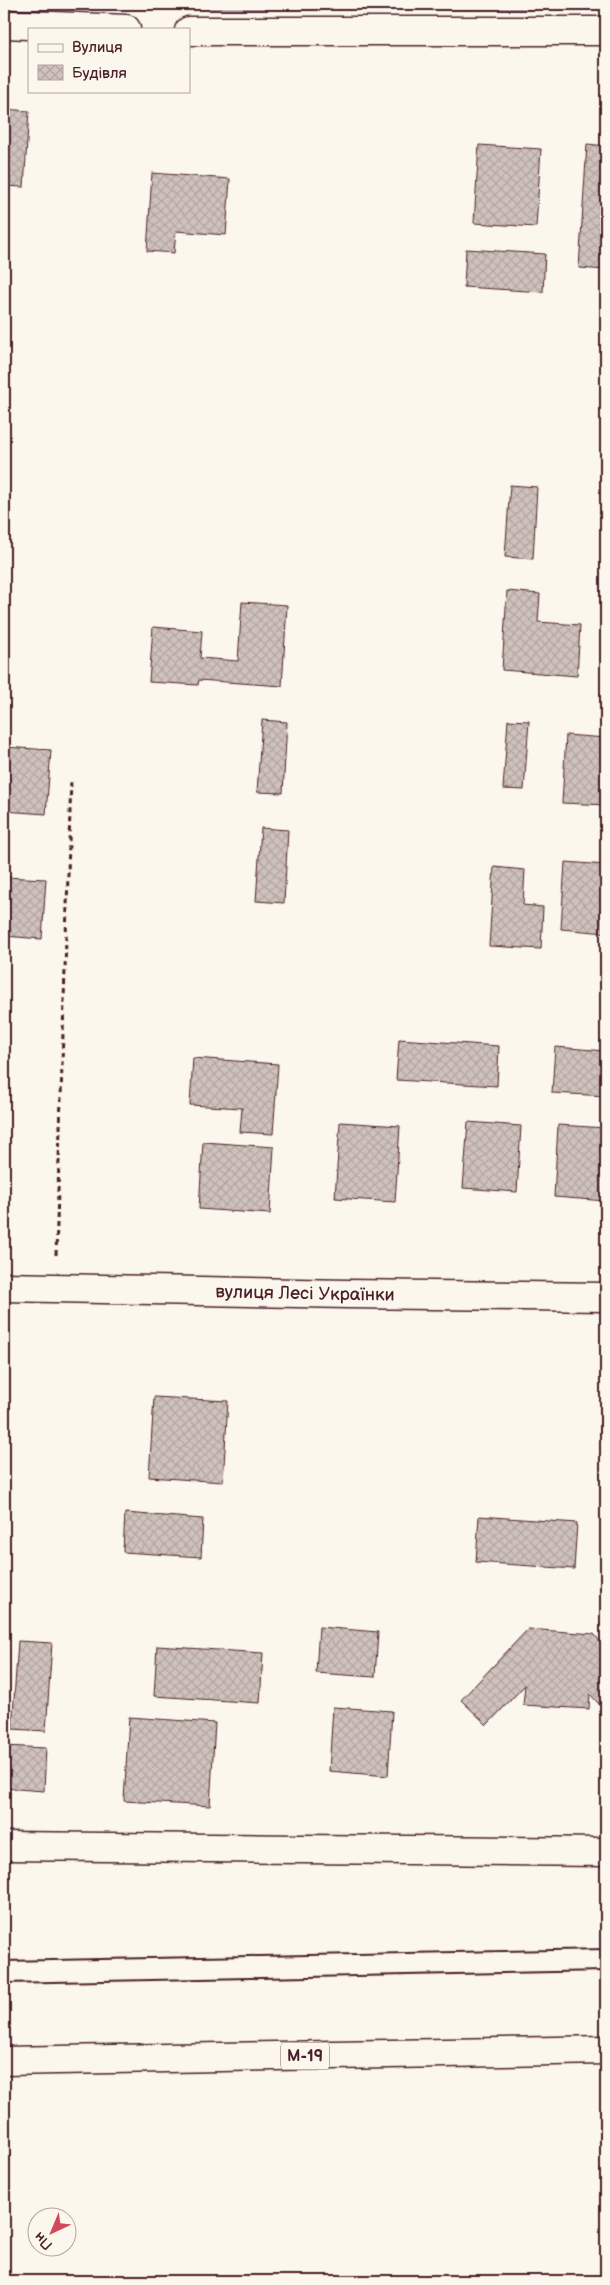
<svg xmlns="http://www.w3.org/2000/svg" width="610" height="2285" font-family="'Balsamiq Sans',sans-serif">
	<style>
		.forest { fill: url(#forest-crowns); stroke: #967b7e }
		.building { fill: url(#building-cross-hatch); stroke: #4a1f2b }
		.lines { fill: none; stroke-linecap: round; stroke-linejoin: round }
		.service-casing { stroke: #4a1f2b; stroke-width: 24 }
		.minor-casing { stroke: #4a1f2b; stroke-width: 31 }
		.trunk-casing { stroke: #4a1f2b; stroke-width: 31 }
		.path { stroke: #4a1f2b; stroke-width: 3; stroke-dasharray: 5 4; stroke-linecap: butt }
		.service { stroke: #fbf7ec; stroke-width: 20 }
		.minor { stroke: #fbf7ec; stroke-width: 28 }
		.trunk { stroke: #fbf7ec; stroke-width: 28 }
		.labels { text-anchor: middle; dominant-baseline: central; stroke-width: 4.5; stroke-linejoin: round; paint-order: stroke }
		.shield { fill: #fbf7ec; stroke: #7f6065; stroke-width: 1 }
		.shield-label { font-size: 16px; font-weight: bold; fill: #4a1f2b }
		.street-label { font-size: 18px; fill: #4a1f2b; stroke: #fbf7ec }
	</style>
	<defs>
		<pattern id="forest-crowns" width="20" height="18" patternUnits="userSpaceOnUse" patternTransform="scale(1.25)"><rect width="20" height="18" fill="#e2d7d0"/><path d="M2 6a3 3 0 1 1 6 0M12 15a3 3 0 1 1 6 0" fill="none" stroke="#c3b8b3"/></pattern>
		<pattern id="building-cross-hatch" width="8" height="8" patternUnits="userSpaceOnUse" patternTransform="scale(1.25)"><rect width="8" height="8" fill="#cfc2bc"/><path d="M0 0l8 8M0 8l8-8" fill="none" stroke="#b3a6a2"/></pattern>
	</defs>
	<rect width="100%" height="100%" fill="#fbf7ec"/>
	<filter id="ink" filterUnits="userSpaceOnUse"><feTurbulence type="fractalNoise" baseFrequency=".02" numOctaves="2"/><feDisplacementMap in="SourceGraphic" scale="10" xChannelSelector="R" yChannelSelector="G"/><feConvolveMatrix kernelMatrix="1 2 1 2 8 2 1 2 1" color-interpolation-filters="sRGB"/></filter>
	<g filter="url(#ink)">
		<path class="forest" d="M 39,4 L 606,4 L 606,9 L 38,8 Z"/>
		<path class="building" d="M 4,109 L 29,111 L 24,187 L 4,186 Z
			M 587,144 L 606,146 L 606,270 L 579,268 Z
			M 479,145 L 541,149 L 536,227 L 474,223 Z
			M 152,173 L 230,179 L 226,235 L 176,231 L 174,253 L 147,251 Z
			M 466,249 L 545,254 L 543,292 L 464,287 Z
			M 510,485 L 537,487 L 533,559 L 505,557 Z
			M 507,591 L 540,594 L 538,622 L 580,625 L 577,676 L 502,670 Z
			M 242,602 L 287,605 L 282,686 L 199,680 L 198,685 L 149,682 L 153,627 L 202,631 L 200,658 L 238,661 Z
			M 262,720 L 287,722 L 283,793 L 257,792 Z
			M 508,720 L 529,721 L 524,790 L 503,789 Z
			M 566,735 L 606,738 L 606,805 L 562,803 Z
			M 4,747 L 51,750 L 46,814 L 4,811 Z
			M 261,828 L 288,830 L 284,903 L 256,901 Z
			M 565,862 L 606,865 L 606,933 L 561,929 Z
			M 494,867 L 525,870 L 523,905 L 543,907 L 541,949 L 489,946 Z
			M 4,877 L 46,879 L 42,939 L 4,936 Z
			M 399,1039 L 499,1046 L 497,1086 L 396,1080 Z
			M 555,1047 L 606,1051 L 606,1096 L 552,1093 Z
			M 193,1058 L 278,1064 L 273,1134 L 240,1132 L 242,1108 L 190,1105 Z
			M 340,1122 L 400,1126 L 395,1202 L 335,1198 Z
			M 468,1122 L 521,1126 L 517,1192 L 463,1188 Z
			M 558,1125 L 606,1128 L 606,1201 L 554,1197 Z
			M 203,1142 L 274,1147 L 270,1214 L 199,1209 Z
			M 154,1397 L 228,1401 L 223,1482 L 149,1477 Z
			M 125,1513 L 203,1519 L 201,1557 L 123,1552 Z
			M 479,1516 L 577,1523 L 574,1569 L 476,1562 Z
			M 319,1627 L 378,1632 L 375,1677 L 316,1673 Z
			M 528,1629 L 594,1634 L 606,1649 L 606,1712 L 590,1694 L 589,1709 L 523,1705 L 525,1685 L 487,1725 L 461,1700 Z
			M 18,1641 L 52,1643 L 46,1731 L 12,1729 Z
			M 157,1646 L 263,1653 L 260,1703 L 154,1696 Z
			M 333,1707 L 392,1711 L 388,1776 L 329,1771 Z
			M 129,1717 L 215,1723 L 210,1806 L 124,1801 Z
			M 4,1746 L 46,1748 L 44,1791 L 4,1788 Z"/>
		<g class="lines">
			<defs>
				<path id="service" d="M 4,1972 L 606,1960"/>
				<g id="minor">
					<path d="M 4,24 L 126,29"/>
					<path d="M 189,31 L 606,31"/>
					<path id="s1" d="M 4,1287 L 347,1294 L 606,1297"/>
					<path d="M 4,1846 L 606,1852"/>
				</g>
				<path id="trunk" d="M 4,2061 L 606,2050"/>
			</defs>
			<use href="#service" class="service-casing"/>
			<use href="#minor" class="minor-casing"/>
			<use href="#trunk" class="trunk-casing"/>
			<path class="path" d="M 56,1255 L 71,779"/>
			<use href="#service" class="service"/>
			<use href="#minor" class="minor"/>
			<use href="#trunk" class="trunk"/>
		</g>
	</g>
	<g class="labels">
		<rect class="shield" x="281" y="2042.5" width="48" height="27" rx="4"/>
		<g class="shield-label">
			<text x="305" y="2056">М-19</text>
		</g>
		<g class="street-label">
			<text stroke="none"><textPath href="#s1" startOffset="301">вулиця Лесі Українки</textPath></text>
		</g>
	</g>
	<rect width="610" height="2285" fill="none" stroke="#fbf7ec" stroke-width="20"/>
	<rect x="10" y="10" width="590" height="2265" fill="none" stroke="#4a1f2b" stroke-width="2" filter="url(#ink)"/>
	<rect x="28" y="28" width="162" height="65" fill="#fbf7ec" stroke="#b4a19f"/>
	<rect x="38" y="44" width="25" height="8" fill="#fbf7ec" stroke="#b4a19f"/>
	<text x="72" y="52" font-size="15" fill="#4a1f2b">Вулиця</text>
	<rect x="38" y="65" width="25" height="15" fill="url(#building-cross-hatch)" stroke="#b4a19f"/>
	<text x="72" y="78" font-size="15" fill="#4a1f2b">Будівля</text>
	<g transform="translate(52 2232) rotate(224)"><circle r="24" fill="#fbf7ec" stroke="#b4a19f"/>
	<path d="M0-4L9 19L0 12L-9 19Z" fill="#d1495b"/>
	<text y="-8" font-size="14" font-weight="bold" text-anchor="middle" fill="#4a1f2b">Пн</text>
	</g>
</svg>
